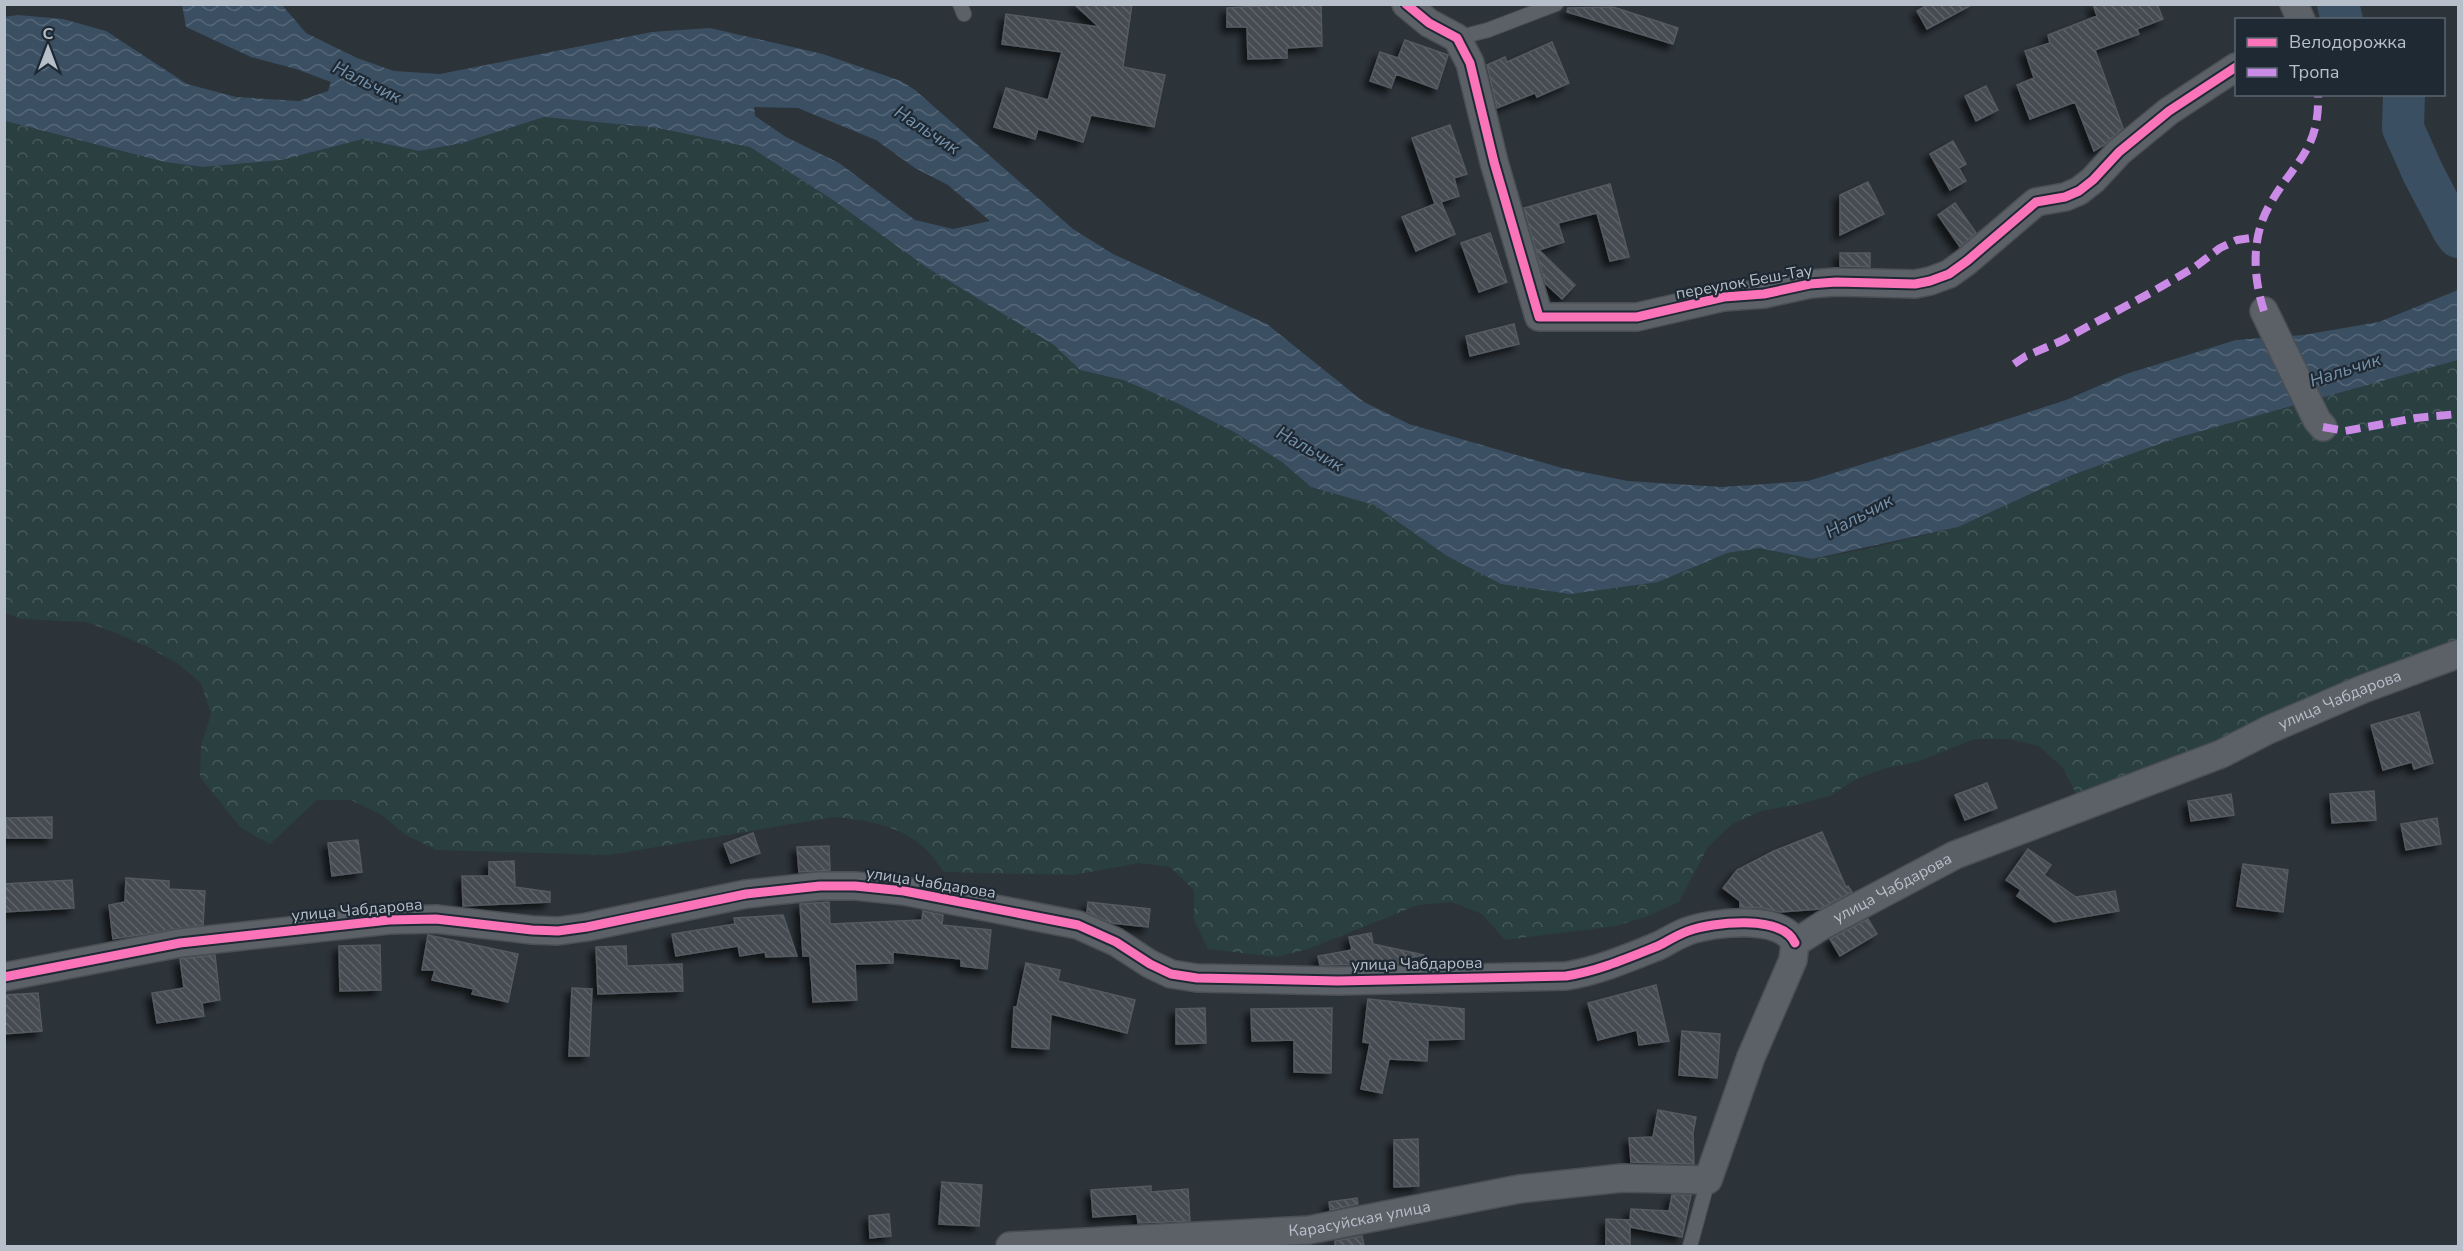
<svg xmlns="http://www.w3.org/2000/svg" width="2463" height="1251" font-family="'Nunito Sans',sans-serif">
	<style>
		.forest { fill: url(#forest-crowns) }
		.water { fill: url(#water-waves); fill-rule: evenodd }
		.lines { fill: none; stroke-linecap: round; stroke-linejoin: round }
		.river { stroke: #3b4f63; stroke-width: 42 }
		.building { fill: url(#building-back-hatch); stroke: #545a61; stroke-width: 1.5; filter: url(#shadow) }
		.service-casing { stroke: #4a4f54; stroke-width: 16 }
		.minor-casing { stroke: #4a4f54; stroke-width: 30 }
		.service { stroke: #5c6067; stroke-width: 14 }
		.minor { stroke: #5c6067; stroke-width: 27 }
		.quiet { stroke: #ca8be6; stroke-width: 8; stroke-dasharray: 15 8; stroke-linecap: butt }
		.cycleway-casing { stroke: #1f2934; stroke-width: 13 }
		.cycleway { stroke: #fb73b8; stroke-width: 9 }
		.labels { text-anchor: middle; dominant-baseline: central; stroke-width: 4.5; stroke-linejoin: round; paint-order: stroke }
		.street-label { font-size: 16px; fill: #b6bfca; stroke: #1f2934 }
		.water-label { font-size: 18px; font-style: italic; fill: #7793ab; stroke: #1f2934 }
	</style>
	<defs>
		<pattern id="forest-crowns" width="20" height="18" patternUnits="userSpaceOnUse" patternTransform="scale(1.5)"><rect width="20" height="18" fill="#293f40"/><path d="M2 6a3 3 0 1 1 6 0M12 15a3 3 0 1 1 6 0" fill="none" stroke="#46595a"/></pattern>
		<pattern id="water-waves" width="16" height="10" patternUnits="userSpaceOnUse" patternTransform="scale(1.5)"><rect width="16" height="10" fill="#3b4f63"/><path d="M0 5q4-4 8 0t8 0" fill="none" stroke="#556778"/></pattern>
		<pattern id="building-back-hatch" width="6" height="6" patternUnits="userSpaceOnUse" patternTransform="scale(1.5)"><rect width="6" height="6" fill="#454b51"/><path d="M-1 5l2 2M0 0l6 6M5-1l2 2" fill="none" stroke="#5e6369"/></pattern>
		<filter id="shadow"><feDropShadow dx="-5.5" dy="5.5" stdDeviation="3" flood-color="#0009"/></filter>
	</defs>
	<rect width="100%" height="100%" fill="#2c3339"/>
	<path class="forest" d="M 544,117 L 658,128 L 750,147 L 833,200 L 926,267 L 1054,345 L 1080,370 L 1123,380 L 1173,401 L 1234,432 L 1282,462 L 1311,487 L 1374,505 L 1447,556 L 1501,584 L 1658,582 L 1727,553 L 1760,548 L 1813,559 L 1867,549 L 1958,527 L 2072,475 L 2176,438 L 2458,360 L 2458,654 L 2082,806 L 2063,768 L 2039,746 L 2008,739 L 1974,739 L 1917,762 L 1886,768 L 1856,779 L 1830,796 L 1796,805 L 1761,811 L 1732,824 L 1708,847 L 1679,902 L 1645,917 L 1616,926 L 1505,940 L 1482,914 L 1451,902 L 1418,905 L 1308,949 L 1276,957 L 1208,949 L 1194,920 L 1194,890 L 1170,867 L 1139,863 L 1073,875 L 944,872 C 937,863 931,853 922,846 C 897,824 864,820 833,817 L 609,855 L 436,850 L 406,835 L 380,814 L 351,800 L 317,800 L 270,844 L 241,828 L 200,777 L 201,746 L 211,714 L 201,683 L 177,663 L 148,647 L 116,633 L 86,622 L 21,619 L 5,613 L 4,121 L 165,162 L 203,167 L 281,160 L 363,139 L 419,151 L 462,143 Z"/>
	<path class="water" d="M 182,5 L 282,5 L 306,33 L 357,58 L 394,71 L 440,74 L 652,32 L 710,28 L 823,54 L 901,81 L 915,90 L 1073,229 L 1113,254 L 1267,324 L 1364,402 L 1409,424 L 1562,468 L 1628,481 L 1722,487 L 1808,481 L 1992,424 L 2066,400 L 2126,374 L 2236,340 L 2303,335 L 2379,322 L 2458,290 L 2458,360 L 2176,438 L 2072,475 L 1958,527 L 1812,559 L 1760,548 L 1727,553 L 1658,582 L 1570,594 L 1501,584 L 1447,556 L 1374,505 L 1311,487 L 1282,462 L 1234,432 L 1173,401 L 1123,380 L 1080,370 L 1054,345 L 926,267 L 833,200 L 750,147 L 658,128 L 544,117 L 462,143 L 419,151 L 363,139 L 281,160 L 203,167 L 165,162 L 5,121 L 4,17 L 18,15 L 63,19 L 106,31 L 187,84 L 236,97 L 299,101 L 328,91 L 331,82 L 296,69 L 251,57 L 186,27 ZM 754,107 L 798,108 L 876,140 L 915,168 L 948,185 L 990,221 L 953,229 L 915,220 L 839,163 L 786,137 L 755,116 Z"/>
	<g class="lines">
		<path class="river" d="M 2338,4 L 2342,20
			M 2404,94 L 2403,128 L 2423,173 L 2453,230 L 2458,237"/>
	</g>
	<path class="building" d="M 1074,4 L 1132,4 L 1123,67 L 1165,75 L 1154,127 L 1091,115 L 1083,142 L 1038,129 L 1035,139 L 994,127 L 1006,88 L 1048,100 L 1062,52 L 1002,44 L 1006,14 L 1099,27 Z
		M 1294,4 L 1321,4 L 1322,46 L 1287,48 L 1287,58 L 1248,59 L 1247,27 L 1227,27 L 1227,8 Z
		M 1929,4 L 1973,4 L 1927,29 L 1917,11 Z
		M 2093,4 L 2157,4 L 2163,19 L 2137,29 L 2139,34 L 2095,50 L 2123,128 L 2104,145 L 2094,151 L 2075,102 L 2030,119 L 2017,85 L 2034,78 L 2025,51 L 2050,43 L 2048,35 L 2097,16 Z
		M 1613,7 L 1678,28 L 1673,44 L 1567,12 L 1568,8 Z
		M 1405,40 L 1448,55 L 1437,89 L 1396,74 L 1391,88 L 1370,81 L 1380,52 L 1398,58 Z
		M 1552,42 L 1569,83 L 1537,97 L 1535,93 L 1497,108 L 1487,65 L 1505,57 L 1507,62 Z
		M 1986,86 L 1998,110 L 1976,121 L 1965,96 Z
		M 1450,125 L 1467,174 L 1454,178 L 1459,196 L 1441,202 L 1455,234 L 1416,251 L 1402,217 L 1435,204 L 1412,138 Z
		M 1953,141 L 1966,164 L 1959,168 L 1966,181 L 1950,190 L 1930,154 Z
		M 1868,182 L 1884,214 L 1840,235 L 1840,195 Z
		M 1610,184 L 1629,257 L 1610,261 L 1597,213 L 1558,223 L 1564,242 L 1539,250 L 1575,285 L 1562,299 L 1545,283 L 1524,208 Z
		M 1955,203 L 1976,233 L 1960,247 L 1938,215 Z
		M 1490,233 L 1507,282 L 1479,292 L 1461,243 Z
		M 1840,253 L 1870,253 L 1870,267 L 1840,266 Z
		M 1514,324 L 1519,344 L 1470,356 L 1466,336 Z
		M 2419,712 L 2433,763 L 2414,769 L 2412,762 L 2383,770 L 2371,725 Z
		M 1987,783 L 1997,808 L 1965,820 L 1955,795 Z
		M 2374,791 L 2376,820 L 2332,823 L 2330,794 Z
		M 2231,794 L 2234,815 L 2191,821 L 2188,801 Z
		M 52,817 L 52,838 L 7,838 L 6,818 Z
		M 2437,818 L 2441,844 L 2406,850 L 2401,824 Z
		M 1822,832 L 1846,887 L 1848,886 L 1852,892 L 1820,909 L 1780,912 L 1763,908 L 1740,907 L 1740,901 L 1723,888 L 1737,870 L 1774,851 Z
		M 753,833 L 760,853 L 731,863 L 724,844 Z
		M 358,840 L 362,872 L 332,876 L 328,843 Z
		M 829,846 L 830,870 L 799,872 L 797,847 Z
		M 2028,849 L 2051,865 L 2044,875 L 2076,897 L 2115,891 L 2119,911 L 2054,922 L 2017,896 L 2021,890 L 2006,880 Z
		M 514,861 L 515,887 L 550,892 L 550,902 L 463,906 L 462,876 L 489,876 L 489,862 Z
		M 2243,864 L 2288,870 L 2283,912 L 2237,906 Z
		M 126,878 L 169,881 L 169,889 L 205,891 L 203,925 L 113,939 L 109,905 L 125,902 Z
		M 72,880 L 74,908 L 4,912 L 4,884 Z
		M 829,902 L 830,924 L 922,920 L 923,911 L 943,915 L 942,925 L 991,930 L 987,969 L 961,966 L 961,959 L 893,952 L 893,963 L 855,964 L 857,1000 L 813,1002 L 810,956 L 803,956 L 800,904 Z
		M 1088,902 L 1150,909 L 1148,927 L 1111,923 L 1087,912 Z
		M 783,915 L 797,956 L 766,957 L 765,952 L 740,956 L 738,946 L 676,956 L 672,934 L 735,924 L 734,918 Z
		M 1868,919 L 1877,934 L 1840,956 L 1830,939 Z
		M 1371,933 L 1373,944 L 1424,955 L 1399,960 L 1398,964 L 1320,965 L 1318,956 L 1352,950 L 1349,937 Z
		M 428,935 L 518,954 L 508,1002 L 472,994 L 474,989 L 432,980 L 435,970 L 422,970 Z
		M 380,945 L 381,990 L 340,991 L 339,946 Z
		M 626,946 L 627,966 L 682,964 L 683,991 L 598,994 L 596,947 Z
		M 215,955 L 220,1000 L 202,1003 L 204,1016 L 157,1023 L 152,993 L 184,988 L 180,959 Z
		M 1026,963 L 1060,970 L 1058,981 L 1135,1000 L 1127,1033 L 1051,1014 L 1049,1049 L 1012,1047 L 1014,1007 L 1017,1007 Z
		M 1656,985 L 1669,1041 L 1639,1045 L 1637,1030 L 1598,1040 L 1588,1003 Z
		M 572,988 L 592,989 L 589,1056 L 569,1056 Z
		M 38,993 L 42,1031 L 4,1034 L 4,995 Z
		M 1368,999 L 1464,1009 L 1464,1039 L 1428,1040 L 1427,1061 L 1389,1059 L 1382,1093 L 1361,1089 L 1370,1043 L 1363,1042 Z
		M 1205,1008 L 1206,1043 L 1176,1044 L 1176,1009 Z
		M 1332,1008 L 1331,1073 L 1294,1072 L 1294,1040 L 1252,1041 L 1251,1009 Z
		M 1682,1031 L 1720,1034 L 1717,1078 L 1679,1075 Z
		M 1658,1110 L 1696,1117 L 1693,1133 L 1694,1164 L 1631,1162 L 1629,1138 L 1653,1137 Z
		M 1418,1139 L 1419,1186 L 1394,1187 L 1394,1140 Z
		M 942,1182 L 982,1185 L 979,1226 L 939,1224 Z
		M 1151,1186 L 1151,1192 L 1188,1189 L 1190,1221 L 1138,1223 L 1137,1214 L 1093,1217 L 1091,1190 Z
		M 1672,1195 L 1691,1195 L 1682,1237 L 1630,1227 L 1630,1246 L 1606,1246 L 1606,1219 L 1630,1220 L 1631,1209 L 1669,1211 Z
		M 1357,1198 L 1358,1204 L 1330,1210 L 1329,1202 Z
		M 889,1214 L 891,1236 L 870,1238 L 869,1216 Z
		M 1362,1236 L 1364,1246 L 1335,1246 L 1335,1241 Z"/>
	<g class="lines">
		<defs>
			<path id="service" d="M 960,4 L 964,14
				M 1457,38 L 1488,30 L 1556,4
				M 1690,1246 L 1708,1180"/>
			<g id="minor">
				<path d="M 1406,4 L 1429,23 L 1457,38 L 1470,63 L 1494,162 L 1539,317 L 1637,317 L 1724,297 L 1764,294 L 1810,284 L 1836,282 L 1915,284 L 1930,281 L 1949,274 L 1967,261 L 2036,202 L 2065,197 L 2079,191 L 2093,180 L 2119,152 L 2169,111 L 2236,67"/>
				<path d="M 2294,4 L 2301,20"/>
				<path d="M 2264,311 L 2317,420 L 2323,427"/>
				<path id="s1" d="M 1795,943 L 1823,925 L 1955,855 L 2221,754 L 2268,730 L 2363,689 L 2458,654"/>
				<path d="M 4,977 L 180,943 L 389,920 L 436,919 L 532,930 L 558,931 L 587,927 L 746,894 L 820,886 L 855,886 L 904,891 L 1078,925 L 1116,942 L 1150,964 L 1171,974 L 1197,978 L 1338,981 L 1566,976 C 1598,971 1628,958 1658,946 C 1668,941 1677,935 1688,931 C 1713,922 1782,914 1795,943"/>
				<path id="s2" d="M 1010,1246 L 1309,1230 L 1519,1189 L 1622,1178 L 1708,1180 L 1751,1057 L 1793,960 L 1795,943"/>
			</g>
		</defs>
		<use href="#service" class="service-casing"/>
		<use href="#minor" class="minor-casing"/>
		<use href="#service" class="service"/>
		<use href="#minor" class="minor"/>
		<path class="quiet" d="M 2264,311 C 2253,277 2251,238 2269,206 C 2293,162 2320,152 2318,94
			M 2014,364 L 2026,356 L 2061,341 L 2152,292 L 2195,267 L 2220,248 L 2237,240 L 2257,237
			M 2323,427 L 2345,431 L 2416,418 L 2458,414"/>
		<defs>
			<path id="cycleway" d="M 1406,4 L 1429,23 L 1457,38 L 1470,63 L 1494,162 L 1539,317 L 1637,317 L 1724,297 L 1764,294 L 1810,284 L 1836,282 L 1915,284 L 1930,281 L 1949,274 L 1967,261 L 2036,202 L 2065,197 L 2079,191 L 2093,180 L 2119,152 L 2169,111 L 2236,67
				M 4,977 L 180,943 L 389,920 L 436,919 L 532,930 L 558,931 L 587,927 L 746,894 L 820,886 L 855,886 L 904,891 L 1078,925 L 1116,942 L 1150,964 L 1171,974 L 1197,978 L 1338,981 L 1566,976 C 1598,971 1628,958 1658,946 C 1668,941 1677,935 1688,931 C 1713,922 1782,914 1795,943"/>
		</defs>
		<use href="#cycleway" class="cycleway-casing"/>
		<use href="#cycleway" class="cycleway"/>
	</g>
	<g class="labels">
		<g class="street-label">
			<text transform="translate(1744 282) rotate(-10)">переулок Беш-Тау</text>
			<text stroke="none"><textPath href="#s1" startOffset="598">улица Чабдарова</textPath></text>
			<text transform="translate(931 883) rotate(9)">улица Чабдарова</text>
			<text stroke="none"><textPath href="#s1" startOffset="112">улица Чабдарова</textPath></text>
			<text transform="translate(357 910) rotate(-5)">улица Чабдарова</text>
			<text transform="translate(1417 964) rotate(-1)">улица Чабдарова</text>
			<text stroke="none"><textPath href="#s2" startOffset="351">Карасуйская улица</textPath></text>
		</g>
		<g class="water-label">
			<text transform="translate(367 82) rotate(26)">Нальчик</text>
			<text transform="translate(927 130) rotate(33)">Нальчик</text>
			<text transform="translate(2345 370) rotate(-18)">Нальчик</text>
			<text transform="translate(1310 449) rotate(29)">Нальчик</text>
			<text transform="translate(1859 516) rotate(-28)">Нальчик</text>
		</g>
	</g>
	<rect width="2463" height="1251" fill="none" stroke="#b6bfca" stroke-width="12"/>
	<rect x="2235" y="18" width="210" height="78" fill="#1f2934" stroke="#5b6570" stroke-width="1.5"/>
	<rect x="2247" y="38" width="30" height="9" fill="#fb73b8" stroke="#5b6570" stroke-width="1.5"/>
	<text x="2289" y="48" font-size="18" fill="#b6bfca">Велодорожка</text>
	<rect x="2247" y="68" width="30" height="9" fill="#ca8be6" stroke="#5b6570" stroke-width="1.5"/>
	<text x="2289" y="78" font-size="18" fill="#b6bfca">Тропа</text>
	<g transform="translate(48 48)" stroke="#1f2934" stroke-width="4.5" paint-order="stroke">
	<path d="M0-4.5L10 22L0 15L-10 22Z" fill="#b6bfca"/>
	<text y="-9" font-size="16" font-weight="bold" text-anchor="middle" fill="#b6bfca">С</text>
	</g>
</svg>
